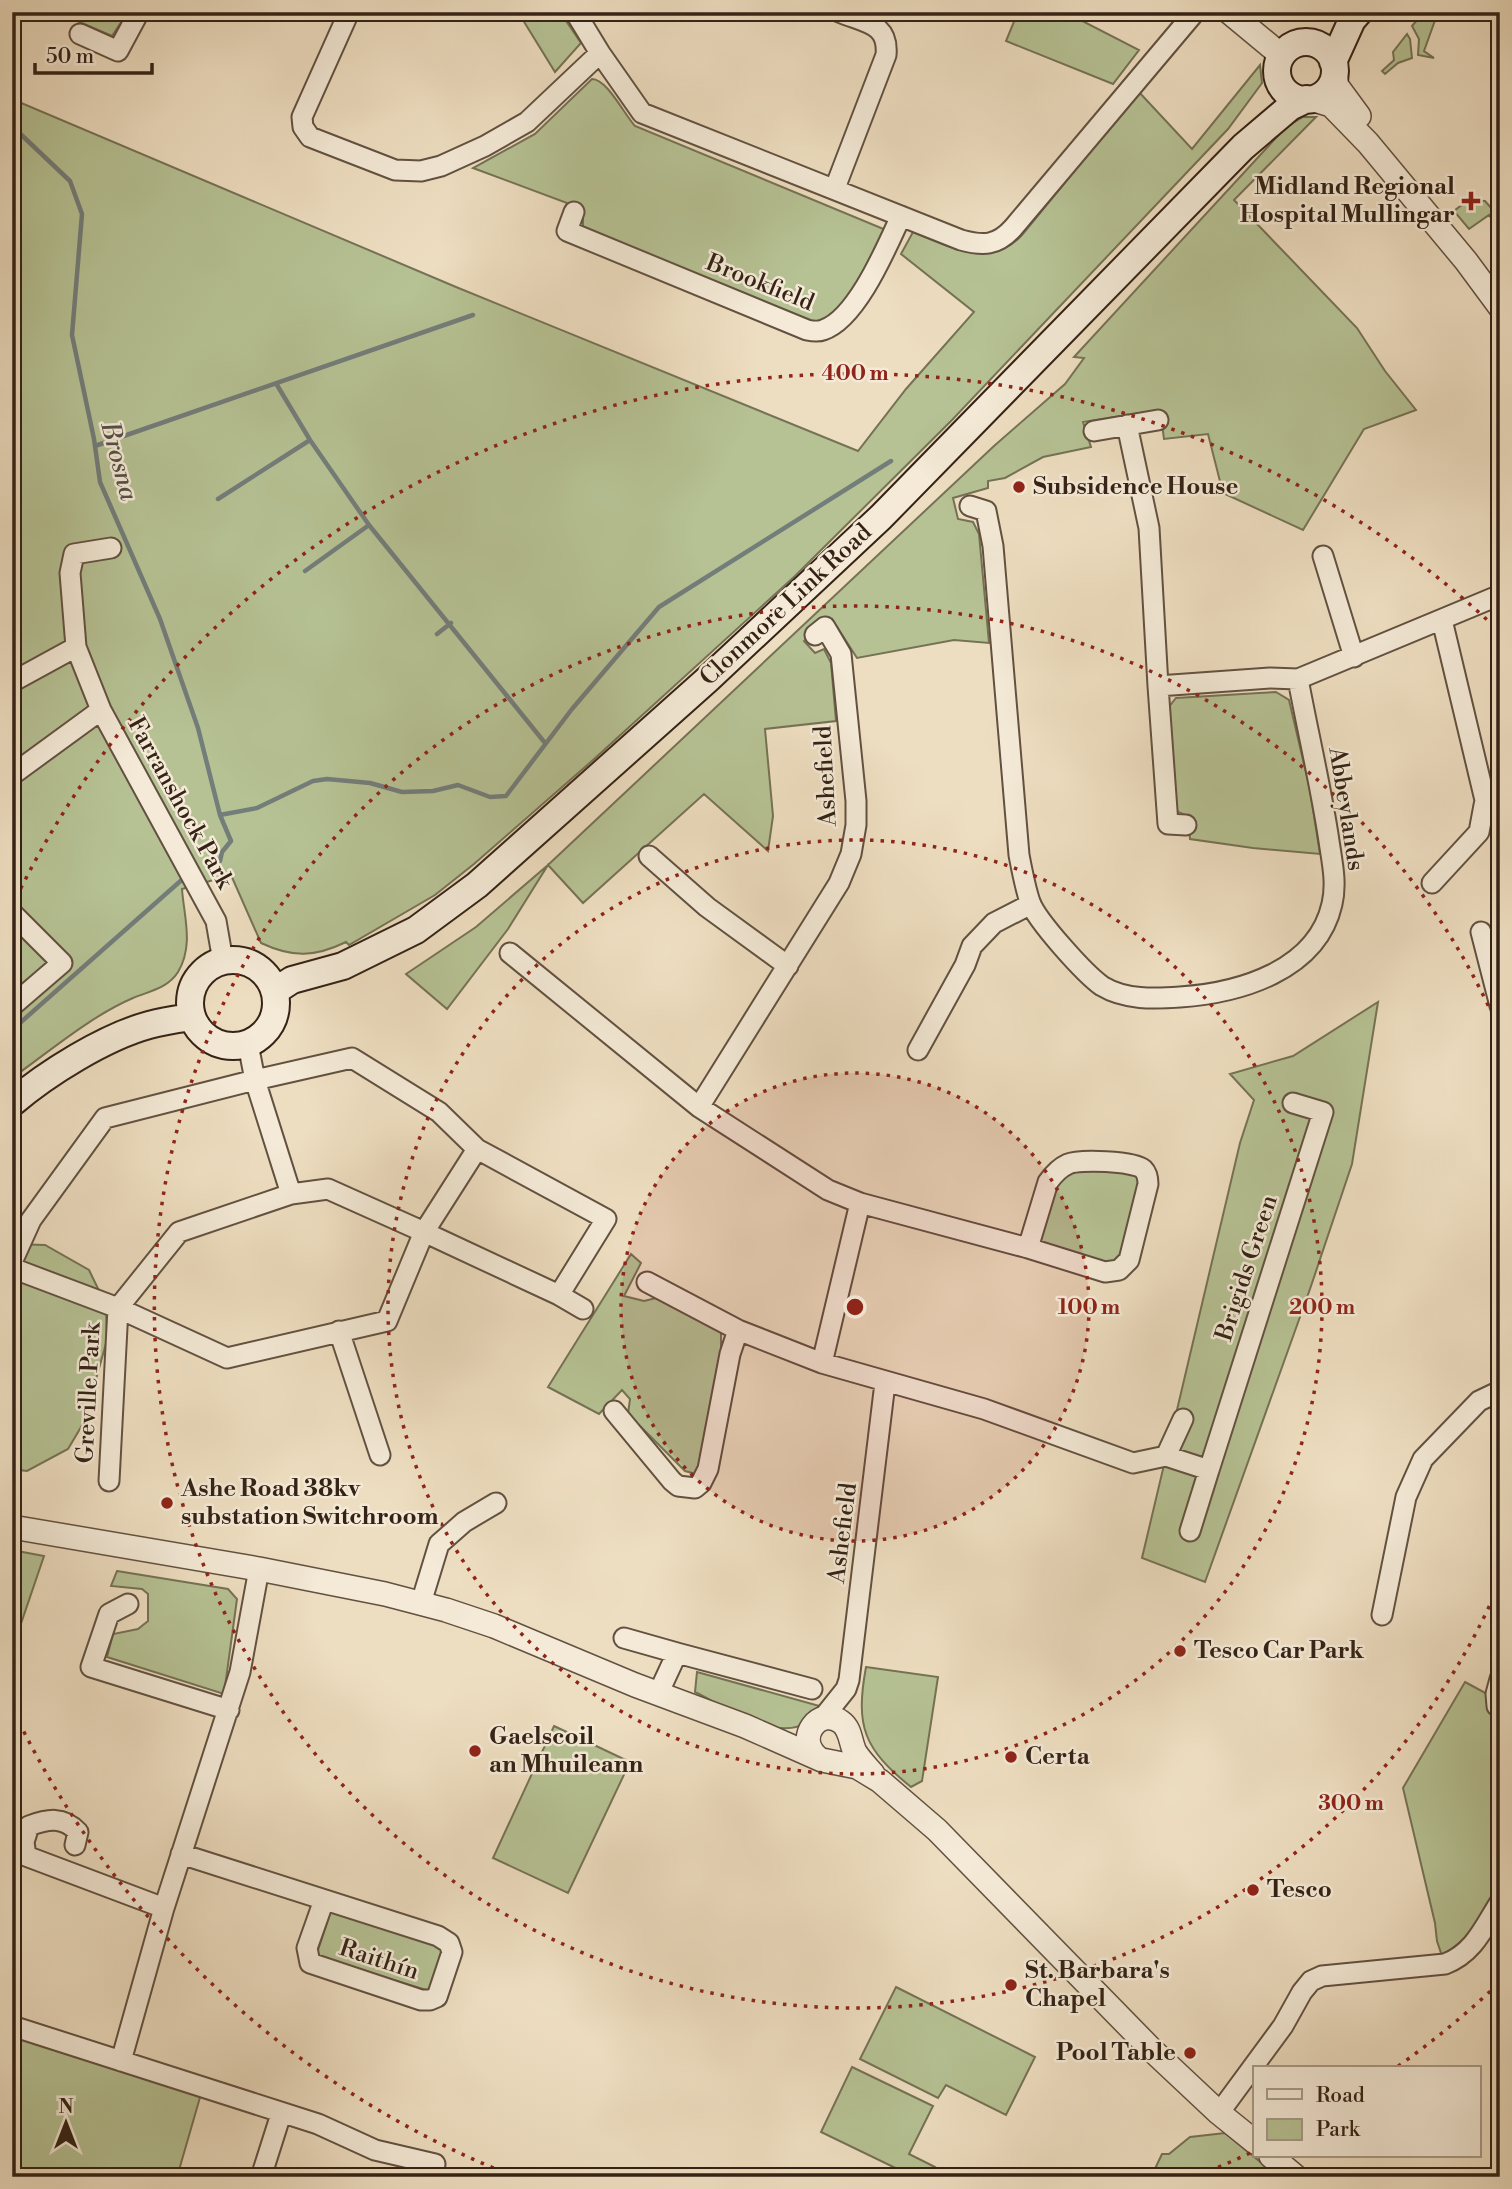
<svg xmlns="http://www.w3.org/2000/svg" width="1512" height="2189" font-family="'Libre Bodoni',serif">
	<style>
		.green { fill: #b6c294; stroke: #757255; stroke-width: 2 }
		.lines { fill: none; stroke-linecap: round; stroke-linejoin: round }
		.stream { stroke: #737d7a; stroke-width: 4.5 }
		.minor-casing { stroke: #625141; stroke-width: 23 }
		.tertiary-casing { stroke: #625141; stroke-width: 26 }
		.secondary-casing { stroke: #342216; stroke-width: 30 }
		.minor { stroke: #f4ead7; stroke-width: 19 }
		.tertiary { stroke: #f4ead7; stroke-width: 23 }
		.secondary { stroke: #f4ead7; stroke-width: 26 }
		.ring { fill: none; stroke: #8f2418; stroke-width: 3.5; stroke-dasharray: 3.5 7 }
		.poi-dot { fill: #8f2418; stroke: #f4ead7; stroke-width: 2.5 }
		.labels { text-anchor: middle; dominant-baseline: central; stroke-width: 5; stroke-linejoin: round; paint-order: stroke }
		.poi-label { font-size: 24px; font-weight: bold; fill: #342216; stroke: #f4ead7; text-anchor: start }
		.street-label { font-size: 24px; fill: #342216; stroke: #f4ead7 }
		.water-label { font-size: 26px; font-style: italic; fill: #545048; stroke: #f4ead7 }
		.centre { fill: #8f2418; stroke: #f4ead7; stroke-width: 3.5 }
		.ring-label { font-size: 21px; text-anchor: middle; font-weight: bold; fill: #8f2418; stroke: #f4ead7; stroke-width: 5; stroke-linejoin: round; paint-order: stroke }
	</style>
	<rect width="100%" height="100%" fill="#eedec1"/>
	<filter id="stains"><feTurbulence type="fractalNoise" baseFrequency=".00286" numOctaves="4"/><feColorMatrix values="0 0 0 0 .2 0 0 0 0 .09 0 0 0 0 .02 0 0 0 .5 -.17"/></filter>
	<radialGradient id="worn" r=".72"><stop offset=".6" stop-color="#630" stop-opacity="0"/><stop offset="1" stop-color="#630" stop-opacity=".3"/></radialGradient>
	<path class="green" d="M 56,12 L 128,12 L 112,36 Z
		M 518,12 L 560,12 L 581,43 L 555,72 Z
		M 1018,12 L 1065,12 L 1139,50 L 1113,84 L 1006,41 Z
		M 1424,12 L 1438,12 L 1424,51 L 1434,58 L 1418,55 L 1419,39 L 1412,26 Z
		M 1407,34 L 1410,39 L 1412,58 L 1398,63 L 1385,74 L 1382,71 L 1394,60 L 1393,52 Z
		M 1260,65 L 1262,83 L 1228,129 L 952,420 L 795,576 L 593,760 L 474,864 L 435,895 L 349,945 L 346,942 C 315,957 293,958 261,943 L 231,875 L 182,889 C 184,917 194,945 178,972 C 168,988 150,991 133,998 C 91,1016 50,1051 12,1078 L 12,99 L 456,287 L 858,451 L 906,389 L 974,312 L 901,254 L 913,232 C 949,247 991,269 1022,235 L 1139,92 L 1192,149 Z
		M 592,79 C 607,79 624,114 635,126 L 886,230 C 872,258 846,321 811,323 L 583,229 L 583,209 L 473,168 L 535,134 Z
		M 1303,117 L 1316,117 L 1234,200 L 1357,328 L 1385,371 L 1416,410 L 1364,429 L 1303,530 L 1223,493 L 1208,434 L 1164,439 L 1160,410 L 1083,422 L 1091,447 L 1043,457 L 1005,478 L 988,481 L 988,488 L 953,498 L 958,519 L 973,522 L 979,534 L 989,643 L 954,640 L 857,658 L 832,619 L 804,641 L 815,653 L 824,649 L 831,663 L 836,721 L 765,729 L 773,816 L 768,851 L 704,794 L 583,903 L 548,865 L 508,929 L 447,1009 L 406,974 L 476,927 L 548,865 L 994,446 L 1065,384 L 1084,358 L 1074,357 L 1286,127 Z
		M 1468,200 L 1485,201 L 1500,218 L 1500,230 L 1489,215 L 1469,229 L 1454,211 Z
		M 1276,692 L 1289,700 L 1310,790 L 1320,854 L 1253,848 L 1190,839 L 1188,816 L 1178,812 L 1173,804 L 1168,708 L 1176,698 Z
		M 1378,1002 L 1352,1164 L 1310,1289 L 1205,1582 L 1142,1558 L 1240,1143 L 1254,1100 L 1230,1074 L 1293,1056 Z
		M 1074,1167 L 1136,1171 L 1141,1180 L 1119,1263 L 1103,1267 L 1039,1247 L 1055,1183 Z
		M 12,1244 L 45,1245 L 89,1270 L 106,1305 L 107,1340 L 84,1422 L 68,1449 L 27,1471 L 12,1469 Z
		M 631,1254 L 641,1263 L 624,1296 L 644,1301 L 656,1298 L 721,1332 L 721,1352 L 699,1470 L 696,1474 L 685,1471 L 628,1414 L 630,1399 L 622,1390 L 599,1414 L 548,1387 Z
		M 12,1550 L 44,1556 L 12,1650 Z
		M 117,1571 L 228,1589 L 237,1599 L 224,1694 L 107,1657 L 113,1634 L 138,1629 L 148,1621 L 148,1594 L 142,1589 L 111,1586 Z
		M 866,1667 L 938,1677 L 922,1781 L 911,1787 C 864,1749 855,1727 866,1667 Z
		M 697,1672 L 823,1707 C 818,1712 813,1718 807,1722 C 777,1743 724,1706 695,1692 Z
		M 1465,1682 L 1491,1696 L 1487,1707 L 1500,1719 L 1500,1887 L 1470,1935 L 1442,1956 L 1437,1941 L 1435,1923 L 1403,1788 Z
		M 554,1726 L 630,1762 L 568,1893 L 493,1858 Z
		M 331,1911 L 438,1944 L 444,1953 L 431,1989 L 426,1990 L 322,1958 L 317,1953 Z
		M 896,1987 L 1035,2057 L 1006,2115 L 946,2085 L 938,2098 L 860,2059 Z
		M 12,2033 L 201,2094 L 177,2177 L 12,2177 Z
		M 852,2067 L 933,2106 L 909,2154 L 935,2167 L 930,2177 L 914,2177 L 821,2132 Z
		M 1225,2133 L 1264,2165 L 1267,2170 L 1265,2177 L 1151,2177 L 1162,2154 L 1169,2154 L 1190,2137 Z"/>
	<g class="lines">
		<path class="stream" d="M 12,126 L 70,181 L 82,214 L 72,335 L 94,439 L 100,482 L 160,619 L 198,728 L 220,815 L 231,841 L 222,852 L 220,861
			M 277,385 L 310,440 L 369,525 L 545,743
			M 95,446 L 473,315
			M 218,499 L 310,440
			M 305,571 L 369,525
			M 437,634 L 451,623
			M 220,815 L 257,808 L 313,781 L 327,779 L 370,783 L 402,792 L 433,791 L 458,785 L 490,797 L 506,796 L 572,709 L 659,607 L 891,461
			M 12,1030 L 185,877"/>
		<defs>
			<path id="minor" d="M 349,12 L 302,117 L 303,127 L 310,137 L 395,170 L 421,171 L 441,166 L 485,146 L 527,122 L 600,53
				M 575,12 L 600,53 L 642,113 L 961,240 C 983,246 997,246 1013,228 L 1195,12
				M 80,34 L 118,51 L 139,12
				M 835,188 L 886,55 C 889,23 865,23 839,12
				M 574,212 L 567,231 L 807,330 C 812,331 818,332 823,330 C 857,319 887,246 901,216
				M 1127,425 L 1149,528 L 1158,686 L 1270,678 L 1298,679
				M 1094,431 L 1158,420
				M 970,506 L 986,511 L 993,546 L 1019,855 C 1022,871 1025,887 1030,902 C 1037,921 1085,974 1102,986 C 1125,1000 1154,999 1180,997 C 1239,993 1317,971 1332,904 C 1337,883 1332,862 1329,841 C 1321,787 1308,733 1298,679 L 1500,595
				M 111,548 L 74,554 L 70,573 L 76,647 L 101,710 L 216,921 L 223,961
				M 1323,556 L 1354,657
				M 12,682 L 76,647
				M 1158,686 L 1168,824 L 1186,825
				M 12,775 L 101,710
				M 649,856 L 707,907 L 788,966
				M 1432,883 L 1479,832 L 1485,800 L 1442,620
				M 12,913 L 62,963 L 12,1006
				M 1481,932 L 1500,1006
				M 510,953 L 699,1107 L 828,1190 L 860,1203 L 822,1363
				M 248,1044 L 255,1080 L 291,1194
				M 918,1050 L 965,965 L 972,946 L 994,923 L 1031,904
				M 699,1107 L 839,883 L 851,854 L 856,825 L 856,801 L 841,654 L 825,627 L 815,635
				M 860,1203 L 1028,1248 L 1105,1272 L 1119,1270 L 1129,1260 L 1148,1184 C 1148,1179 1147,1173 1143,1169 C 1134,1161 1079,1159 1068,1164 C 1059,1168 1053,1175 1048,1182 L 1028,1248
				M 12,1262 L 31,1220 L 105,1118 L 255,1080 L 352,1058 L 439,1112 L 477,1149 L 424,1232 L 328,1189 L 291,1194 L 179,1232 L 118,1308 L 12,1268
				M 647,1282 L 738,1330 L 822,1363 L 984,1409 L 1133,1463 L 1166,1456 L 1183,1419
				M 559,1295 L 583,1309
				M 339,1331 L 380,1455
				M 614,1411 L 672,1481 L 678,1486 L 695,1488 L 701,1483 L 708,1469 L 730,1354 L 738,1330
				M 1166,1456 L 1209,1470 L 1190,1531
				M 1209,1470 L 1323,1112 L 1293,1103
				M 109,1481 L 118,1308 L 227,1358 L 387,1321 L 424,1232 L 559,1295 L 606,1219 L 477,1149
				M 421,1603 L 439,1544 L 464,1522 L 496,1503
				M 128,1604 L 109,1614 L 91,1667 L 229,1710
				M 1382,1615 L 1406,1497 L 1423,1459 L 1479,1401 L 1500,1391
				M 624,1638 L 677,1653
				M 1500,1679 L 1496,1694 L 1497,1706 L 1500,1708
				M 658,1694 L 677,1653 L 812,1689
				M 822,1719 L 846,1689 L 849,1680 L 885,1383
				M 75,1845 L 78,1832 C 63,1816 48,1819 29,1826 L 24,1842 L 26,1856 L 164,1908
				M 181,1854 L 438,1936 L 449,1943 L 452,1952 L 437,1997 L 430,2000 L 421,2000 L 310,1963 L 307,1948 L 324,1900
				M 12,2026 L 318,2124 L 375,2150 L 435,2164 L 431,2177
				M 121,2061 L 164,1908 L 240,1672 L 259,1569
				M 1219,2113 L 1283,2026 L 1302,1992 L 1311,1981 L 1322,1976 L 1445,1964 C 1474,1953 1484,1927 1500,1902
				M 261,2177 L 281,2114"/>
			<path id="tertiary" d="M 1229,12 L 1281,55
				M 1334,71 L 1337,86 L 1359,116
				M 1311,99 L 1331,105 L 1368,143 L 1466,261 L 1500,307
				M 12,1527 L 259,1569 L 385,1594 L 446,1610 L 494,1626 L 635,1685 L 745,1726 L 822,1760 L 857,1767 L 880,1781 L 937,1830 L 1153,2051 L 1219,2113 L 1255,2142
				M 817,1757 C 795,1738 819,1706 841,1722 C 851,1729 850,1742 855,1752 C 860,1760 867,1767 873,1774
				M 1271,2156 L 1296,2177"/>
			<path id="secondary" d="M1277 71a29 29 0 1 1 58 0a29 29 0 1 1-58 0Z
				M 1333,62 L 1352,20 L 1359,12
				M190 1003a43 43 0 1 1 86 0a43 43 0 1 1-86 0Z
				M 275,991 L 292,980 L 343,966 L 416,930 L 477,885 L 708,679 L 881,517 L 1243,147 L 1290,107 L 1307,99
				M 12,1103 C 47,1073 105,1037 149,1025 C 163,1021 178,1019 192,1017"/>
		</defs>
		<use href="#minor" class="minor-casing"/>
		<use href="#tertiary" class="tertiary-casing"/>
		<use href="#secondary" class="secondary-casing"/>
		<use href="#minor" class="minor"/>
		<use href="#tertiary" class="tertiary"/>
		<use href="#secondary" class="secondary"/>
	</g>
	<circle cx="855" cy="1307" r="234" fill="#8f2418" fill-opacity=".12"/>
	<g class="ring">
		<circle cx="855" cy="1307" r="234"/>
		<circle cx="855" cy="1307" r="467"/>
		<path d="M1498 1587A701 701 0 1 1 1498 1027"/>
		<path d="M1498 1984A934 934 0 0 1 1397 2067M1250 2153A934 934 0 0 1 1197 2176M513 2176A934 934 0 0 1 16 1716M16 898A934 934 0 0 1 1498 630"/>
	</g>
	<g class="poi-dot">
		<path d="M1467.5 190.5h7v7h7v7h-7v7h-7v-7h-7v-7h7z"/>
		<circle cx="1019" cy="487" r="7"/>
		<circle cx="167" cy="1503" r="7"/>
		<circle cx="1180" cy="1651" r="7"/>
		<circle cx="475" cy="1751" r="7"/>
		<circle cx="1011" cy="1757" r="7"/>
		<circle cx="1253" cy="1890" r="7"/>
		<circle cx="1011" cy="1985" r="7"/>
		<circle cx="1190" cy="2053" r="7"/>
	</g>
	<g class="labels">
		<g class="poi-label">
			<text x="1455" y="187" text-anchor="end">Midland Regional<tspan x="1455" dy="28">Hospital Mullingar</tspan></text>
			<text x="1033" y="487">Subsidence House</text>
			<text x="181" y="1489">Ashe Road 38kv<tspan x="181" dy="28">substation Switchroom</tspan></text>
			<text x="1194" y="1651">Tesco Car Park</text>
			<text x="489" y="1737">Gaelscoil<tspan x="489" dy="28">an Mhuileann</tspan></text>
			<text x="1025" y="1757">Certa</text>
			<text x="1267" y="1890">Tesco</text>
			<text x="1025" y="1971">St. Barbara's<tspan x="1025" dy="28">Chapel</tspan></text>
			<text x="1176" y="2053" text-anchor="end">Pool Table</text>
		</g>
		<g class="street-label">
			<text transform="translate(760 283) rotate(22)">Brookfield</text>
			<text transform="translate(786 605) rotate(-43)">Clonmore Link Road</text>
			<text transform="translate(826 776) rotate(-93)">Ashefield</text>
			<text transform="translate(180 803) rotate(61)">Farranshock Park</text>
			<text transform="translate(1346 809) rotate(81)">Abbeylands</text>
			<text transform="translate(1247 1268) rotate(-72)">Brigids Green</text>
			<text transform="translate(89 1393) rotate(-87)">Greville Park</text>
			<text transform="translate(843 1533) rotate(-83)">Ashefield</text>
			<text transform="translate(379 1960) rotate(18)">Raithín</text>
		</g>
		<g class="water-label">
			<text transform="translate(119 461) rotate(75)">Brosna</text>
		</g>
	</g>
	<circle cx="855" cy="1307" r="10" class="centre"/>
	<g class="ring-label">
		<text x="855" y="380">400 m</text>
		<text x="1089" y="1314">100 m</text>
		<text x="1322" y="1314">200 m</text>
		<text x="1351" y="1810">300 m</text>
	</g>
	<rect width="1512" height="2189" fill="none" stroke="#eedec1" stroke-width="42"/>
	<rect x="14" y="14" width="1484" height="2161" fill="none" stroke="#342216" stroke-width="3.5"/>
	<rect x="21" y="21" width="1470" height="2147" fill="none" stroke="#342216" stroke-width="2"/>
	<rect x="1253" y="2066" width="228" height="91" fill="#f4ead7" stroke="#a79a8a" stroke-width="2"/>
	<rect x="1267" y="2089" width="35" height="10" fill="#f4ead7" stroke="#a79a8a" stroke-width="2"/>
	<text x="1316" y="2102" font-size="21" fill="#342216">Road</text>
	<rect x="1267" y="2119" width="35" height="21" fill="#b6c294" stroke="#a79a8a" stroke-width="2"/>
	<text x="1316" y="2136" font-size="21" fill="#342216">Park</text>
	<g transform="translate(66 2123)" stroke="#f4ead7" stroke-width="5" paint-order="stroke">
	<path d="M0-5L12 26L0 18L-12 26Z" fill="#342216"/>
	<text y="-10" font-size="19" font-weight="bold" text-anchor="middle" fill="#342216">N</text>
	</g>
	<path d="M35 63v10h117v-10" fill="none" stroke="#342216" stroke-width="3.5"/>
	<text x="46" y="63" font-size="21" fill="#342216" stroke="#f4ead7" stroke-width="5" paint-order="stroke">50 m</text>
	<rect width="100%" height="100%" filter="url(#stains)"/>
	<rect width="100%" height="100%" fill="url(#worn)"/>
</svg>
